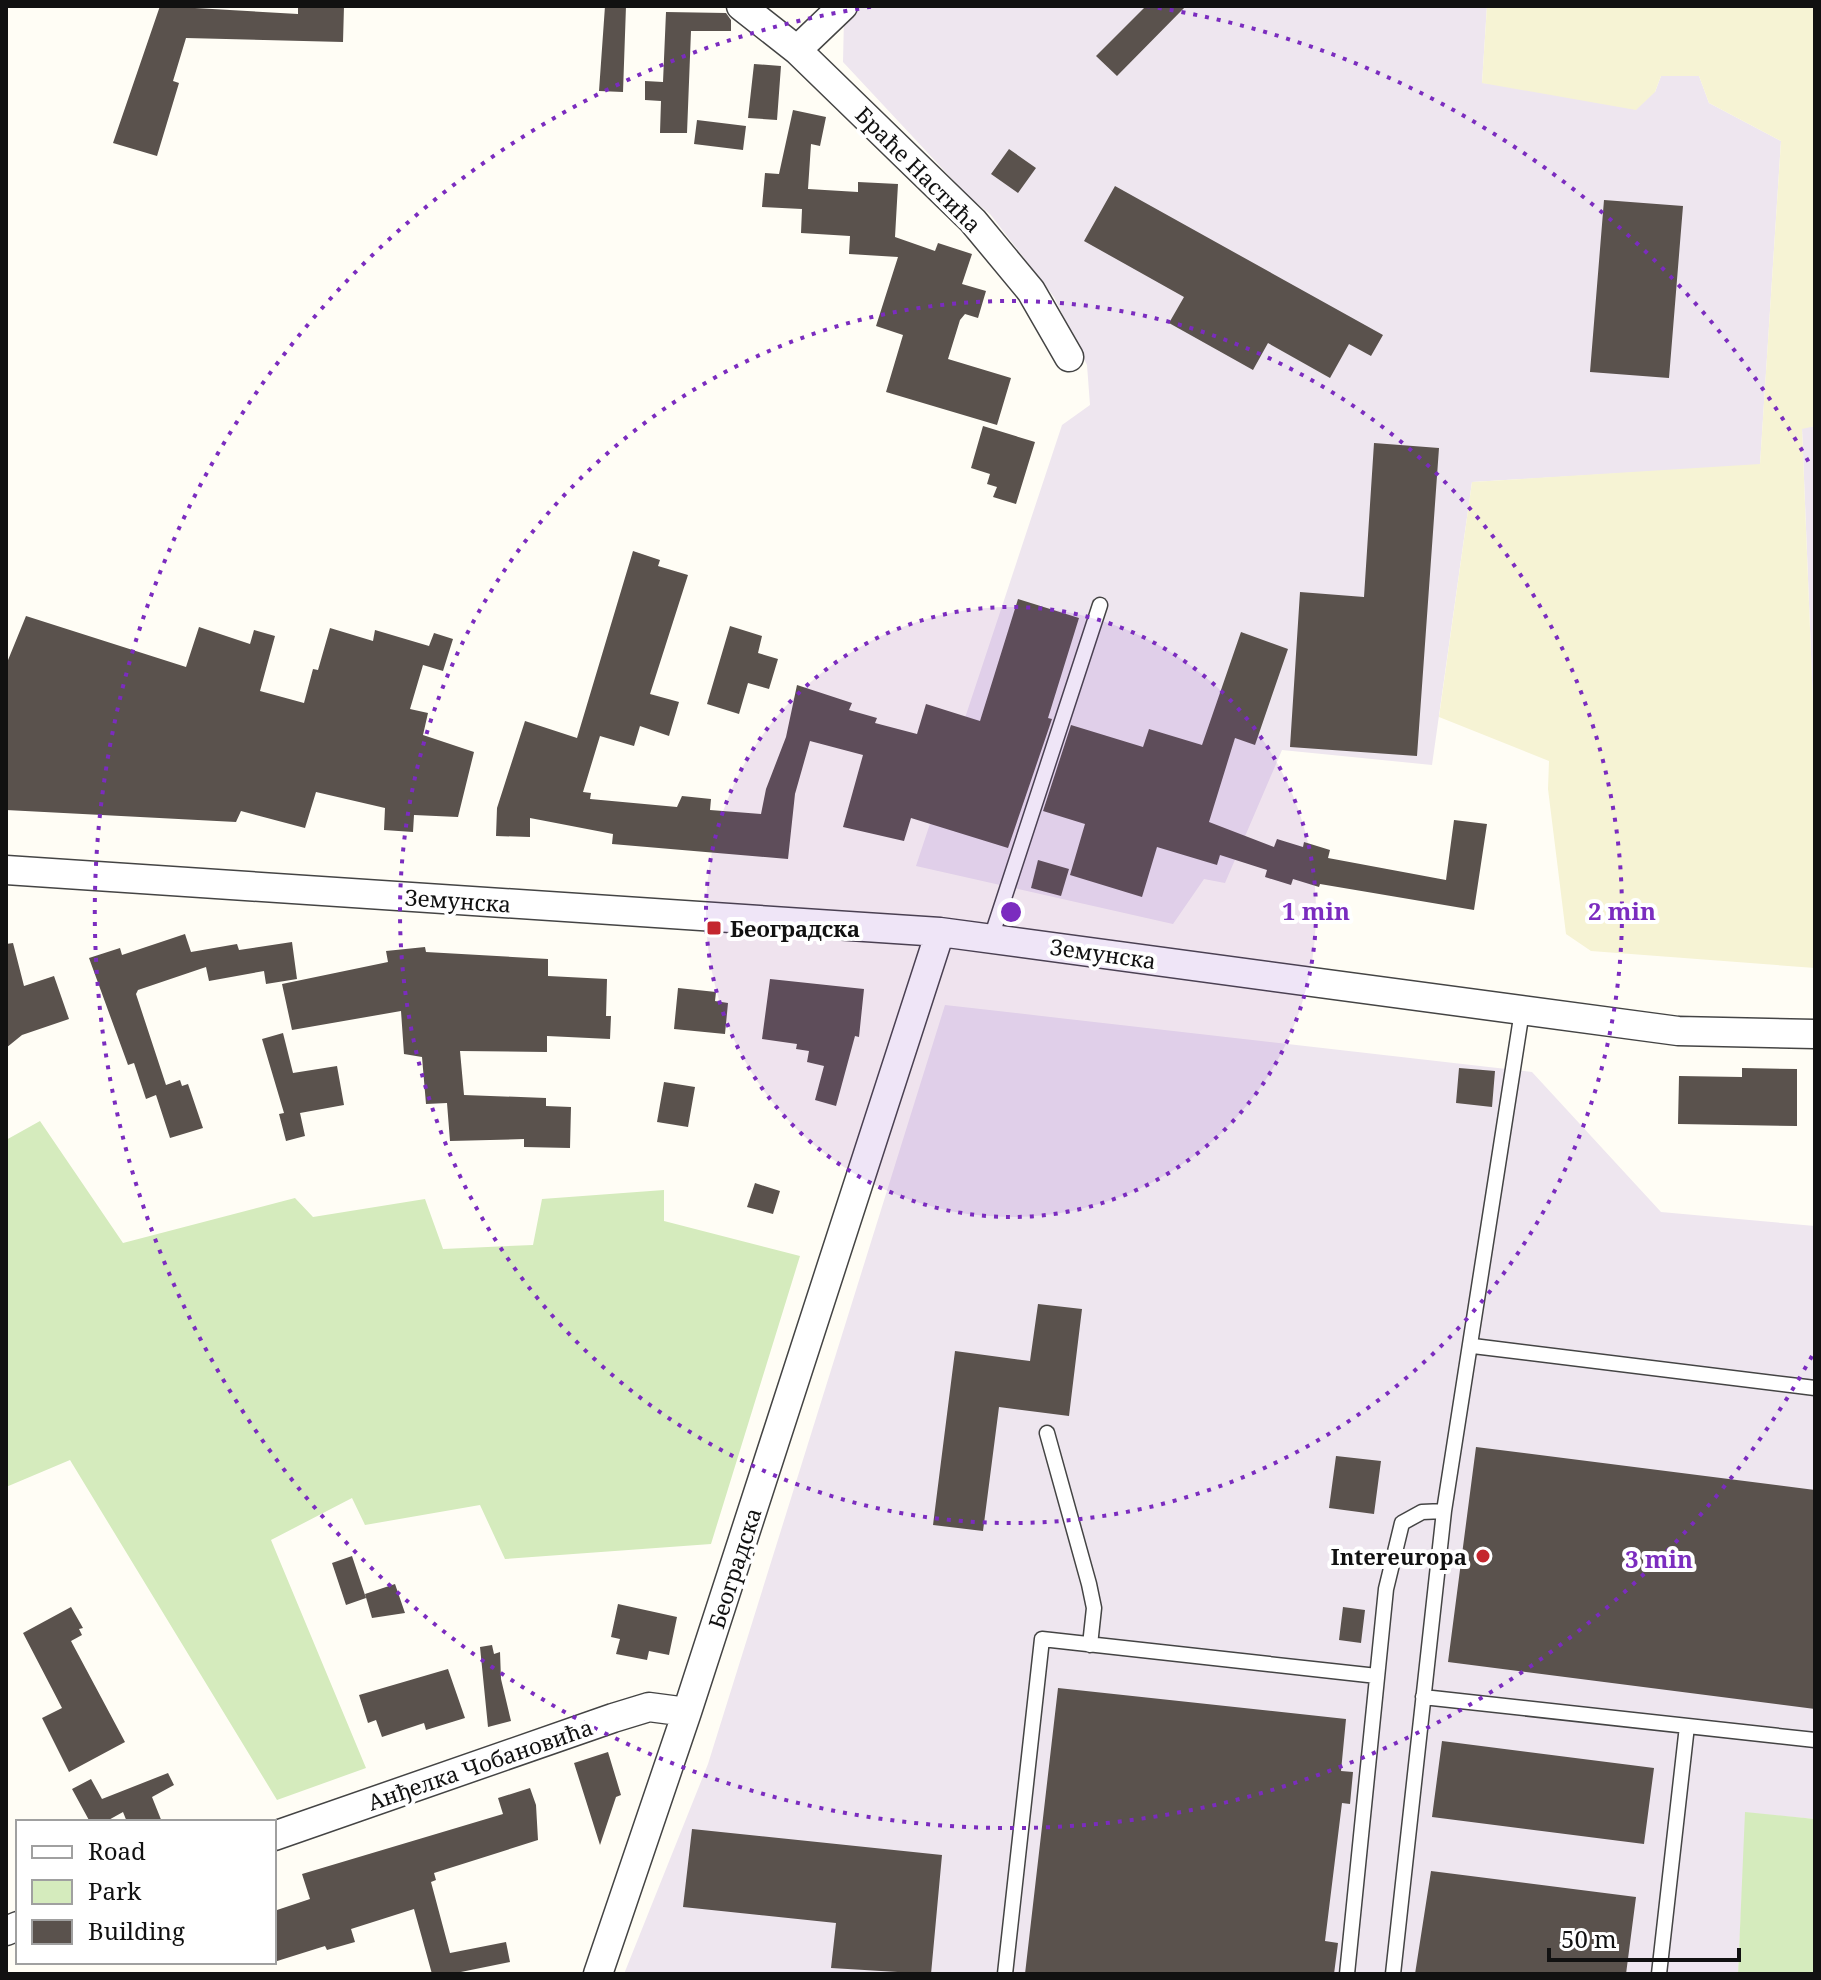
<svg xmlns="http://www.w3.org/2000/svg" width="1821" height="1980" font-family="'Noto Serif',serif">
	<style>
		.industrial { fill: #eee6ef }
		.farmland { fill: #f6f3d4 }
		.green { fill: #d5ebbd }
		.building { fill: #5a524d }
		.lines { fill: none; stroke-linecap: round; stroke-linejoin: round }
		.service-casing { stroke: #444; stroke-width: 17 }
		.minor-casing { stroke: #444; stroke-width: 31 }
		.service { stroke: #fff; stroke-width: 14 }
		.minor { stroke: #fff; stroke-width: 28 }
		.ring { fill: none; stroke: #7b2cbf; stroke-width: 4; stroke-dasharray: 4 8 }
		.poi-dot { fill: #c4262e; stroke: #fff; stroke-width: 3 }
		.labels { text-anchor: middle; dominant-baseline: central; stroke-width: 8; stroke-linejoin: round; paint-order: stroke }
		.street-label { font-size: 22px; fill: #111; stroke: #fff }
		.poi-label { font-size: 22px; font-weight: bold; fill: #111; stroke: #fff; text-anchor: start }
		.centre { fill: #7b2cbf; stroke: #fff; stroke-width: 4 }
		.ring-label { font-size: 24px; text-anchor: middle; font-weight: bold; fill: #7b2cbf; stroke: #fff; stroke-width: 8; stroke-linejoin: round; paint-order: stroke }
	</style>
	<rect width="100%" height="100%" fill="#fffdf5"/>
	<path class="industrial" d="M 856,6 L 1487,6 L 1482,83 L 1655,92 L 1661,76 L 1699,76 L 1709,103 L 1781,141 L 1760,465 L 1472,482 L 1432,765 L 1282,750 L 1225,883 L 1204,879 L 1173,924 L 916,866 L 1062,425 L 1090,405 L 1087,365 L 1054,297 L 990,214 L 968,196 L 843,62 L 844,17 Z
		M 1815,426 L 1815,753 L 1802,428 Z
		M 945,1005 L 1532,1072 L 1661,1212 L 1815,1226 L 1815,1819 L 1746,1813 L 1738,1974 L 624,1974 L 708,1764 Z"/>
	<path class="farmland" d="M 1487,6 L 1815,6 L 1815,426 L 1802,429 L 1815,753 L 1815,968 L 1591,951 L 1566,934 L 1548,789 L 1549,761 L 1439,717 L 1472,482 L 1760,464 L 1781,141 L 1709,103 L 1699,76 L 1661,76 L 1655,92 L 1636,110 L 1482,83 Z"/>
	<path class="green" d="M 40,1121 L 123,1243 L 295,1198 L 313,1217 L 425,1199 L 443,1249 L 533,1245 L 542,1199 L 664,1190 L 664,1221 L 800,1256 L 711,1544 L 505,1559 L 480,1505 L 365,1525 L 352,1498 L 271,1540 L 366,1768 L 277,1800 L 70,1460 L 6,1487 L 6,1140 Z
		M 1745,1812 L 1815,1819 L 1815,1974 L 1738,1974 Z"/>
	<path class="building" d="M 160,6 L 298,14 L 298,6 L 344,6 L 343,42 L 186,38 L 173,81 L 179,83 L 157,156 L 113,143 Z
		M 605,6 L 626,6 L 623,92 L 599,91 Z
		M 1146,6 L 1186,6 L 1117,76 L 1096,56 Z
		M 666,12 L 726,13 L 731,20 L 731,31 L 691,31 L 687,133 L 660,133 L 661,101 L 645,100 L 645,81 L 663,82 Z
		M 754,64 L 781,66 L 777,120 L 748,118 Z
		M 793,110 L 826,117 L 820,146 L 811,144 L 808,189 L 858,192 L 858,182 L 898,184 L 895,237 L 935,251 L 938,243 L 972,254 L 962,284 L 986,291 L 978,318 L 965,314 L 960,320 L 948,359 L 1011,378 L 997,425 L 886,392 L 903,335 L 876,326 L 898,257 L 849,254 L 850,236 L 801,233 L 802,209 L 762,207 L 765,173 L 779,174 Z
		M 697,120 L 746,126 L 743,150 L 694,144 Z
		M 1009,149 L 1036,168 L 1018,193 L 991,174 Z
		M 1115,186 L 1383,335 L 1371,356 L 1349,344 L 1330,378 L 1268,343 L 1253,370 L 1169,323 L 1184,297 L 1084,241 Z
		M 1604,200 L 1683,206 L 1669,378 L 1590,372 Z
		M 983,426 L 1035,442 L 1016,504 L 993,497 L 997,487 L 987,484 L 990,474 L 971,468 Z
		M 1374,443 L 1439,448 L 1417,756 L 1290,747 L 1300,592 L 1364,597 Z
		M 633,551 L 660,560 L 658,566 L 688,575 L 650,694 L 679,702 L 669,736 L 640,726 L 634,746 L 600,736 L 583,792 L 591,793 L 590,799 L 677,807 L 682,796 L 711,799 L 710,810 L 761,814 L 766,789 L 786,737 L 797,685 L 852,703 L 849,710 L 877,718 L 875,723 L 917,734 L 926,704 L 980,721 L 1018,599 L 1079,618 L 1048,718 L 1052,719 L 1008,848 L 911,818 L 904,841 L 843,827 L 863,755 L 810,741 L 795,794 L 788,859 L 612,844 L 613,834 L 530,818 L 530,837 L 496,836 L 497,808 L 525,721 L 577,738 Z
		M 26,616 L 186,667 L 199,627 L 250,644 L 254,630 L 275,636 L 260,691 L 304,703 L 313,669 L 318,670 L 330,628 L 373,641 L 375,630 L 429,646 L 434,633 L 453,639 L 443,671 L 423,665 L 410,709 L 428,713 L 423,735 L 474,752 L 458,817 L 414,815 L 413,832 L 384,830 L 385,808 L 316,792 L 305,828 L 241,811 L 236,822 L 6,810 L 6,665 Z
		M 730,626 L 762,636 L 758,653 L 778,659 L 769,689 L 748,683 L 739,714 L 707,704 Z
		M 1241,632 L 1288,649 L 1255,745 L 1235,738 L 1209,822 L 1274,847 L 1277,839 L 1303,847 L 1304,842 L 1330,850 L 1328,858 L 1446,880 L 1454,820 L 1487,824 L 1474,910 L 1320,884 L 1319,887 L 1293,879 L 1291,885 L 1265,877 L 1267,870 L 1220,855 L 1217,865 L 1157,847 L 1142,897 L 1070,875 L 1085,824 L 1043,811 L 1071,725 L 1143,747 L 1149,729 L 1202,745 Z
		M 1038,860 L 1069,869 L 1061,896 L 1031,888 Z
		M 185,934 L 191,952 L 237,944 L 239,950 L 292,942 L 297,979 L 266,984 L 264,971 L 209,981 L 206,967 L 138,990 L 136,994 L 166,1085 L 180,1080 L 182,1086 L 188,1084 L 203,1128 L 170,1138 L 156,1095 L 146,1099 L 134,1063 L 128,1065 L 89,958 L 120,948 L 122,955 Z
		M 13,943 L 24,986 L 54,976 L 69,1019 L 22,1035 L 6,1048 L 6,944 Z
		M 425,947 L 426,952 L 548,959 L 548,976 L 607,979 L 606,1016 L 611,1016 L 610,1039 L 547,1036 L 547,1052 L 460,1051 L 464,1095 L 546,1098 L 546,1106 L 571,1107 L 570,1148 L 524,1147 L 524,1139 L 450,1141 L 447,1103 L 426,1104 L 422,1057 L 404,1054 L 401,1011 L 292,1030 L 282,984 L 388,962 L 386,951 Z
		M 770,979 L 864,989 L 859,1037 L 855,1036 L 836,1106 L 815,1100 L 824,1066 L 807,1062 L 809,1051 L 796,1049 L 797,1044 L 762,1039 Z
		M 678,988 L 716,992 L 715,1001 L 728,1003 L 725,1034 L 674,1029 Z
		M 283,1033 L 293,1073 L 337,1066 L 344,1105 L 300,1113 L 305,1136 L 286,1141 L 279,1114 L 284,1113 L 262,1039 Z
		M 1459,1068 L 1495,1071 L 1492,1107 L 1456,1103 Z
		M 1742,1068 L 1797,1069 L 1797,1126 L 1678,1124 L 1679,1076 L 1742,1077 Z
		M 664,1082 L 695,1087 L 688,1127 L 657,1122 Z
		M 755,1183 L 780,1191 L 773,1214 L 747,1207 Z
		M 1038,1304 L 1082,1309 L 1069,1416 L 999,1407 L 983,1531 L 933,1525 L 955,1351 L 1030,1361 Z
		M 1476,1447 L 1815,1490 L 1815,1709 L 1448,1662 Z
		M 1336,1456 L 1381,1461 L 1374,1514 L 1329,1508 Z
		M 352,1556 L 366,1598 L 346,1605 L 332,1563 Z
		M 395,1584 L 405,1613 L 372,1618 L 365,1594 Z
		M 618,1604 L 677,1617 L 669,1655 L 649,1651 L 647,1660 L 616,1654 L 620,1639 L 611,1637 Z
		M 71,1607 L 83,1628 L 79,1629 L 82,1635 L 71,1641 L 125,1742 L 69,1772 L 42,1718 L 62,1708 L 23,1633 Z
		M 1343,1607 L 1365,1610 L 1361,1643 L 1339,1640 Z
		M 492,1645 L 494,1654 L 500,1652 L 501,1679 L 511,1721 L 488,1727 L 480,1647 Z
		M 448,1669 L 465,1718 L 426,1730 L 424,1723 L 382,1737 L 376,1720 L 368,1723 L 359,1695 Z
		M 1058,1688 L 1346,1719 L 1341,1771 L 1353,1772 L 1350,1804 L 1342,1803 L 1325,1941 L 1338,1943 L 1334,1974 L 1025,1974 Z
		M 1442,1741 L 1654,1768 L 1644,1844 L 1432,1817 Z
		M 608,1752 L 621,1795 L 616,1797 L 600,1845 L 574,1763 Z
		M 168,1773 L 174,1785 L 152,1797 L 162,1822 L 127,1822 L 123,1812 L 105,1822 L 90,1822 L 72,1789 L 91,1779 L 102,1799 Z
		M 530,1788 L 536,1805 L 538,1840 L 434,1873 L 436,1880 L 431,1882 L 450,1953 L 506,1942 L 510,1962 L 451,1974 L 432,1974 L 414,1909 L 351,1929 L 355,1942 L 327,1950 L 325,1946 L 274,1962 L 274,1911 L 310,1899 L 302,1874 L 503,1814 L 498,1798 Z
		M 692,1829 L 942,1855 L 931,1974 L 831,1968 L 836,1923 L 683,1907 Z
		M 1431,1871 L 1636,1897 L 1626,1974 L 1415,1974 Z"/>
	<g class="lines">
		<defs>
			<path id="service" d="M 991,938 L 1100,605
				M 1473,1346 L 1815,1388
				M 1047,1433 L 1089,1584 L 1094,1608 L 1090,1645
				M 1423,1697 L 1815,1740
				M 1005,1974 L 1042,1639 L 1377,1676
				M 1347,1974 L 1386,1589 L 1402,1523 L 1422,1512 L 1444,1511
				M 1393,1974 L 1444,1511 L 1522,1011
				M 1659,1974 L 1687,1726"/>
			<path id="minor" d="M 741,6 L 797,50 L 973,221 L 1031,291 L 1069,357
				M 797,50 L 843,6
				M 6,870 L 940,932 L 1678,1031 L 1815,1034
				M 274,1836 L 613,1718 L 649,1707 L 687,1712
				M 6,1931 L 18,1926
				M 598,1974 L 687,1712 L 940,932"/>
		</defs>
		<use href="#service" class="service-casing"/>
		<use href="#minor" class="minor-casing"/>
		<use href="#service" class="service"/>
		<use href="#minor" class="minor"/>
	</g>
	<circle cx="1011" cy="912" r="305" fill="#7b2cbf" fill-opacity=".12"/>
	<g class="ring">
		<circle cx="1011" cy="912" r="305"/>
		<circle cx="1011" cy="912" r="611"/>
		<path d="M1812 1356A916 916 0 1 1 876 6M1146 6A916 916 0 0 1 1812 468"/>
	</g>
	<g class="poi-dot">
		<rect x="706" y="920" width="16" height="16" rx="4"/>
		<circle cx="1483" cy="1556" r="8"/>
	</g>
	<g class="labels">
		<g class="street-label">
			<text transform="translate(919 169) rotate(45)">Браће Настића</text>
			<text transform="translate(458 900) rotate(4)">Земунска</text>
			<text transform="translate(1103 953) rotate(8)">Земунска</text>
			<text transform="translate(734 1568) rotate(-72)">Београдска</text>
			<text transform="translate(480 1764) rotate(-19)">Анђелка Чобановића</text>
		</g>
		<g class="poi-label">
			<text x="730" y="928">Београдска</text>
			<text x="1467" y="1556" text-anchor="end">Intereuropa</text>
		</g>
	</g>
	<circle cx="1011" cy="912" r="12" class="centre"/>
	<g class="ring-label">
		<text x="1316" y="920">1 min</text>
		<text x="1622" y="920">2 min</text>
		<text x="1659" y="1568">3 min</text>
	</g>
	<rect width="1821" height="1980" fill="none" stroke="#111111" stroke-width="16"/>
	<rect x="16" y="1820" width="260" height="144" fill="#ffffff" stroke="#a0a0a0" stroke-width="2"/>
	<rect x="32" y="1846" width="40" height="12" fill="#ffffff" stroke="#a0a0a0" stroke-width="2"/>
	<text x="88" y="1860" font-size="24" fill="#111111">Road</text>
	<rect x="32" y="1880" width="40" height="24" fill="#d5ebbd" stroke="#a0a0a0" stroke-width="2"/>
	<text x="88" y="1900" font-size="24" fill="#111111">Park</text>
	<rect x="32" y="1920" width="40" height="24" fill="#5a524d" stroke="#a0a0a0" stroke-width="2"/>
	<text x="88" y="1940" font-size="24" fill="#111111">Building</text>
	<path d="M1549 1948v12h190v-12" fill="none" stroke="#111111" stroke-width="4"/>
	<text x="1561" y="1948" font-size="24" fill="#111111" stroke="#ffffff" stroke-width="6" paint-order="stroke">50 m</text>
</svg>
